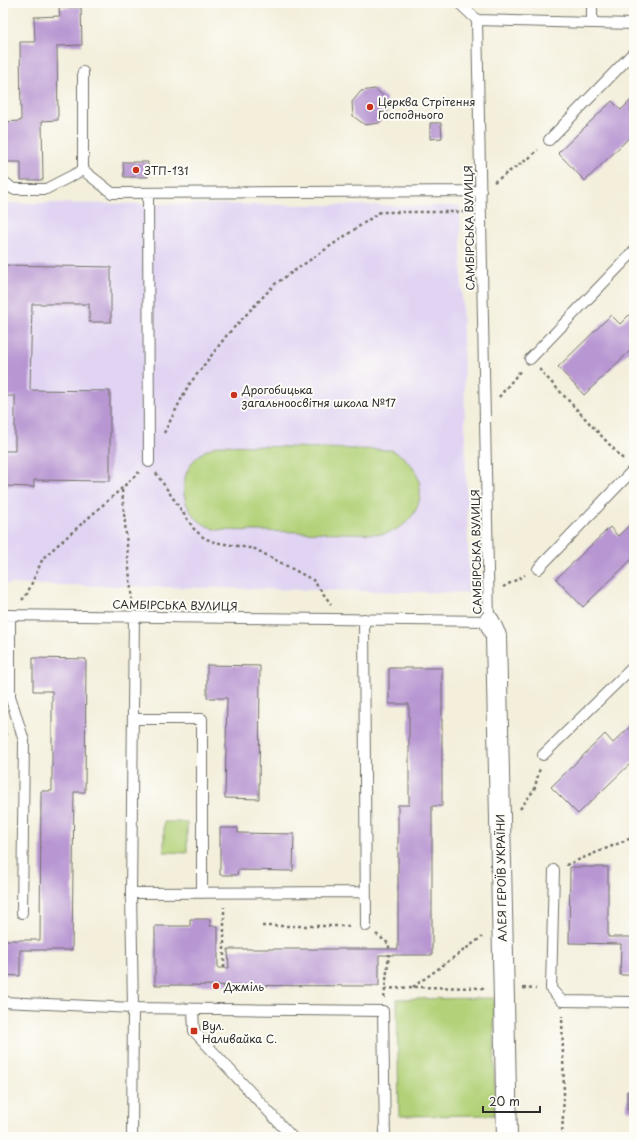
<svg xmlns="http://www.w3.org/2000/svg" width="637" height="1140" font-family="'Playpen Sans',sans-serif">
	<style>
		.built { fill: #e1d4f3 }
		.industrial { fill: #c5c0da }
		.green { fill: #b2d178; stroke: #6e7e52 }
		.building { fill: #b896d2 }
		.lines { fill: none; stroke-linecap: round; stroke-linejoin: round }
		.lane-casing { stroke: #717069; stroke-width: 12 }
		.street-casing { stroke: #717069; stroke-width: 22 }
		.path { stroke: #717069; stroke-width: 2.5; stroke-dasharray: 3 3; stroke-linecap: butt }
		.lane { stroke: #fff; stroke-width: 10 }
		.street { stroke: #fff; stroke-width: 20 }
		.poi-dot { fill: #c8321e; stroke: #fdfcf7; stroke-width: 1.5 }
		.labels { text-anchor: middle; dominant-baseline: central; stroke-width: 4; stroke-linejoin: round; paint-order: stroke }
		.poi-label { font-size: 11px; fill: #2b2b2b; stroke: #fdfcf7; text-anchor: start }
		.street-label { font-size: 11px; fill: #2b2b2b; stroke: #fdfcf7 }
	</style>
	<rect width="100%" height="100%" fill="#fdfcf7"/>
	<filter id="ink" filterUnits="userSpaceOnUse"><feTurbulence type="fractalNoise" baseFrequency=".025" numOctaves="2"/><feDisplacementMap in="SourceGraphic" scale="8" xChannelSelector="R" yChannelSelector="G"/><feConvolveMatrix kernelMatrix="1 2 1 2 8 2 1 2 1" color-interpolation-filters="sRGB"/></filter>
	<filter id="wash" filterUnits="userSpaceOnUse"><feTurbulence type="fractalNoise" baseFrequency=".012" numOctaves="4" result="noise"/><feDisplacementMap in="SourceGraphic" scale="16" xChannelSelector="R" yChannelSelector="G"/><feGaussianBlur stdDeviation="0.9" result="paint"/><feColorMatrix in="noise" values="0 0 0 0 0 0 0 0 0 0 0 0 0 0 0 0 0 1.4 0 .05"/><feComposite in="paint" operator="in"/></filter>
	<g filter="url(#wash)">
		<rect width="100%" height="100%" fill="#f3efdb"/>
		<path class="built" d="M 3,203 L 460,206 L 469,593 L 3,584 Z"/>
		<path class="industrial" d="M 605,3 L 634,3 L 634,10 L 605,9 Z"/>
		<path class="green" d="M 220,445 L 391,450 C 433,468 429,524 383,534 L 218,530 C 171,518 173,456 220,445 Z
			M 164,822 L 187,822 L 187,853 L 164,852 Z
			M 494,998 L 495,1115 L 399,1116 L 397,999 Z"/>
		<g id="blocks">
			<path class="building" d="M 81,7 L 82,45 L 57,46 L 58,120 L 42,121 L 43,180 L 21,180 L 21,162 L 3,162 L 3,122 L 21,121 L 20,42 L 35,42 L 34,17 L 60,16 L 59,8 Z
				M 375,89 L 386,98 L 387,112 L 379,123 L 365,125 L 353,116 L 352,102 L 361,91 Z
				M 634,97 L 634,133 L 585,181 L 558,153 L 612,101 L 621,110 Z
				M 430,123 L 441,123 L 442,138 L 430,139 Z
				M 123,162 L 148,162 L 148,177 L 124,177 Z
				M 3,265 L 111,267 L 111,322 L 89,322 L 89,304 L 32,304 L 30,390 L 110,391 L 110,481 L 34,480 L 34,487 L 3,486 L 3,451 L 15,451 L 15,396 L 3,396 Z
				M 634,310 L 634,347 L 584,395 L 558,367 L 611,315 L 620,324 Z
				M 634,521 L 634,557 L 583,607 L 556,579 L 610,527 L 618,536 Z
				M 33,658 L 86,659 L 85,792 L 74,792 L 72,950 L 20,950 L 20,976 L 3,975 L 3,940 L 40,940 L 41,791 L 52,791 L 52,691 L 33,691 Z
				M 207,665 L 260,666 L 259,799 L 225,798 L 227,698 L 207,698 Z
				M 389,668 L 442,668 L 442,806 L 432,806 L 432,955 L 379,955 L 379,986 L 155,985 L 155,926 L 190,926 L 190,919 L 210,919 L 210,926 L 218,926 L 218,968 L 229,968 L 228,949 L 398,949 L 398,805 L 409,805 L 409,704 L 389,704 Z
				M 634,723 L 634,765 L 632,762 L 578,814 L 551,787 L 605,734 L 613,743 Z
				M 220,828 L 238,828 L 238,833 L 294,834 L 293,871 L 238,870 L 237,875 L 220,875 Z
				M 570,867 L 608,867 L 608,937 L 634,937 L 634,975 L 620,975 L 621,944 L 569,943 Z
				M 627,1091 L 634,1092 L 634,1111 L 627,1110 Z"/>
		</g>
	</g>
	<g filter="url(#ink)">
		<use href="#blocks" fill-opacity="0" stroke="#717069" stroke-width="1"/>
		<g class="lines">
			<defs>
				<path id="lane" d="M 459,3 L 477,20 L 634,24
					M 592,22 L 592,3
					M 83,72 L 83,170 L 112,193 L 481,191
					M 549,140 L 634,52
					M 3,181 L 13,189 L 46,189 L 83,170
					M 148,193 L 149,462
					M 530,359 L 634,251
					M 538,569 L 634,469
					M 3,615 L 489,621 L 477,20
					M 10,615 L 10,696 L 24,741 L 22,913
					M 364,619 L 366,926
					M 133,719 L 202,719 L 202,893
					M 543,755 L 634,666
					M 554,870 L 551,989 L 562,1001 L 634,1002
					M 131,893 L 365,892
					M 3,1002 L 133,1008 L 383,1011 L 385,1137
					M 193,1009 L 194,1031 L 292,1137
					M 132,1137 L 133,1008 L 131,893 L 134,616"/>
				<path id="street" d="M 489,621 L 496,636 L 507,1137"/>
			</defs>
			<use href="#lane" class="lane-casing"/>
			<use href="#street" class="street-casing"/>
			<path class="path" d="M 494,182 L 529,158 L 538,150
				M 539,369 L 623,459
				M 499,397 L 521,370
				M 164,433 L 188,386 L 227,335 L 275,284 L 380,212 L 467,212
				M 156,473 L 194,529 L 204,538 L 214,542 L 255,549 L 313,580 L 331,604
				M 122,490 L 132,602
				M 503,587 L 525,575
				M 22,600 L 27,594 L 43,558 L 121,489 L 139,472
				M 3,739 L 7,734
				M 520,809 L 534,790 L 540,768
				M 566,865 L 634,837
				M 262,926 L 352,926
				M 376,934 L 389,944 L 389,950
				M 224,968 L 224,907
				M 224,986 L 224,995
				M 413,987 L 482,937
				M 523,988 L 536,989
				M 385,989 L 413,987 L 484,988
				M 384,998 L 389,954
				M 562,1137 L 564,1094 L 562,1016"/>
			<use href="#lane" class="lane"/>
			<use href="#street" class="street"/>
		</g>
	</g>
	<g class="poi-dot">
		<circle cx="370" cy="107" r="4"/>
		<circle cx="136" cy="170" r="4"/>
		<circle cx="234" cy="395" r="4"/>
		<circle cx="216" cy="986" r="4"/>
		<rect x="190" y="1027" width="8" height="8" rx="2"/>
	</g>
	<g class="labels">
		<g class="poi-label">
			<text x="378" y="101">Церква Стрітення<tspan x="378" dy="13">Господнього</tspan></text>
			<text x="144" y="170">ЗТП-131</text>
			<text x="242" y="389">Дрогобицька<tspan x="242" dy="13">загальноосвітня школа №17</tspan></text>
			<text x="224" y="986">Джміль</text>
			<text x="202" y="1025">Вул.<tspan x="202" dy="13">Наливайка С.</tspan></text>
		</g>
		<g class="street-label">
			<text transform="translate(469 228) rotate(-91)">САМБІРСЬКА ВУЛИЦЯ</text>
			<text transform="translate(476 552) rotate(-91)">САМБІРСЬКА ВУЛИЦЯ</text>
			<text transform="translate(175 605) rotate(1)">САМБІРСЬКА ВУЛИЦЯ</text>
			<text transform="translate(501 878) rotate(-91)">АЛЕЯ ГЕРОЇВ УКРАЇНИ</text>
		</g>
	</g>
	<rect width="637" height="1140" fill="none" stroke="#fdfcf7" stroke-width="16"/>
	<path d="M483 1106v6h57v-6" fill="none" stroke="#2b2b2b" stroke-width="2"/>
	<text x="489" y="1106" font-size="12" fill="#2b2b2b" stroke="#fdfcf7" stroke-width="3" paint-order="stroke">20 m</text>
</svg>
